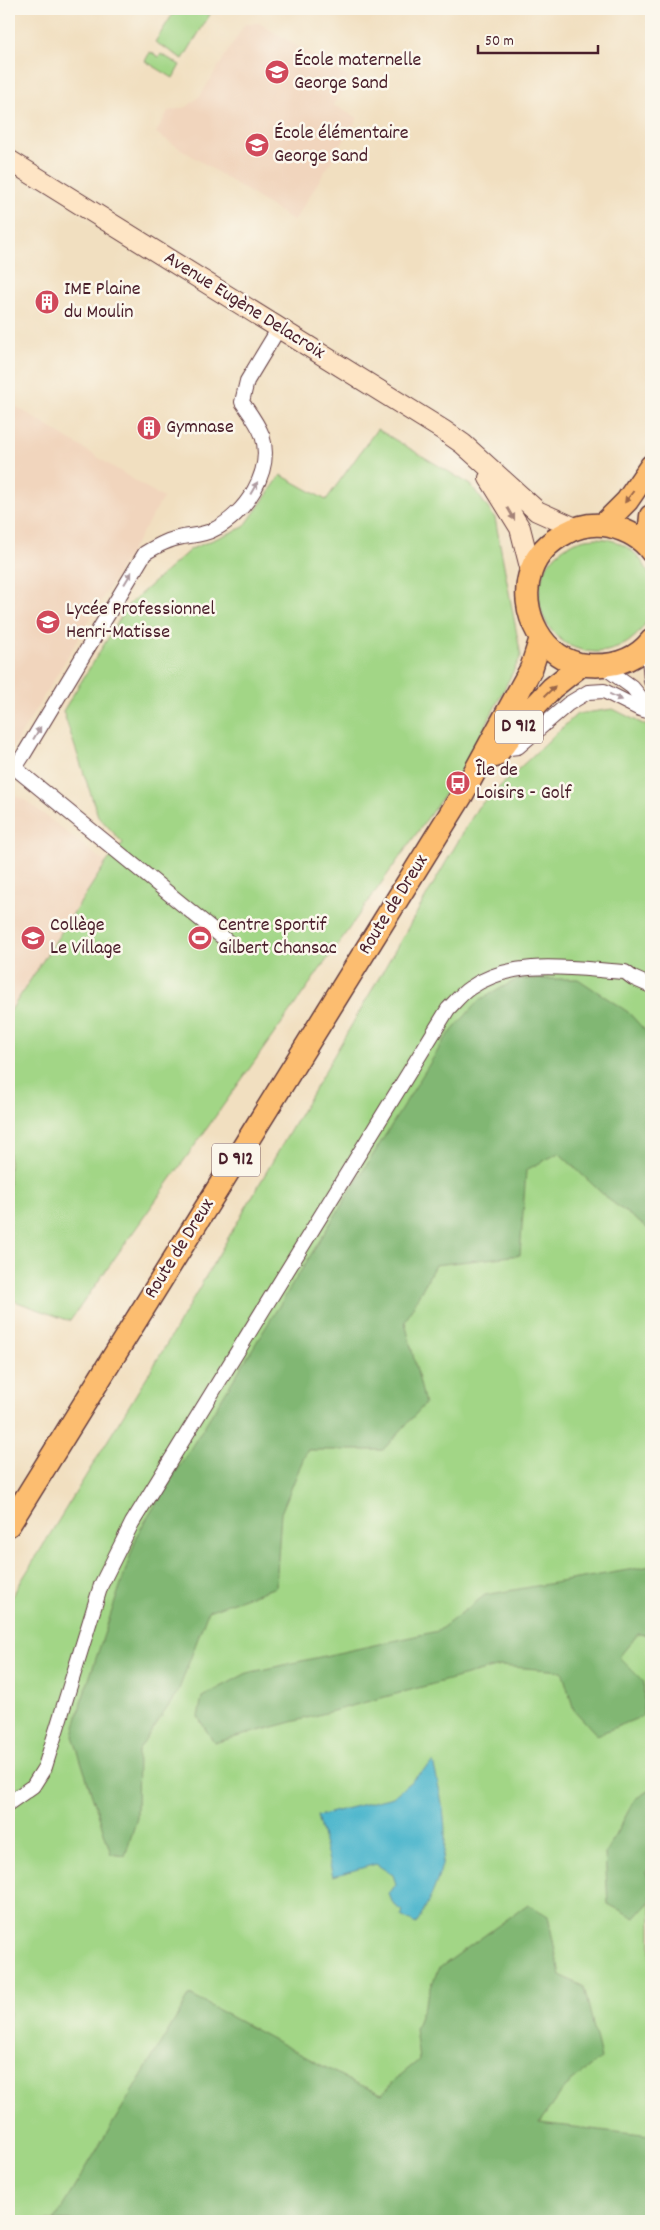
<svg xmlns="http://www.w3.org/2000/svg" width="660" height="2230" font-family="Dekko,sans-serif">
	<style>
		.built { fill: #f1d5bd }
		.green { fill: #a2d686; stroke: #767a58 }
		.forest { fill: #81b773; stroke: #666b4f }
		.water { fill: #4fb7cd; stroke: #4c6b7c }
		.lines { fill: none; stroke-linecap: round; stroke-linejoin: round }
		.minor-casing { stroke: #633c41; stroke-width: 16 }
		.secondary-casing { stroke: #633c41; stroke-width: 22 }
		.primary-casing { stroke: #633c41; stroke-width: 25 }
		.minor { stroke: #fff; stroke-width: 14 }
		.secondary { stroke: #fee5c5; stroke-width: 20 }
		.primary { stroke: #fcbd6f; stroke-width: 22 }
		.oneway { fill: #ae9aa0 }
		.oneway2 { fill: #9a664a }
		.oneway3 { fill: #a48278 }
		.labels { text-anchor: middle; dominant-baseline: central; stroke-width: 5; stroke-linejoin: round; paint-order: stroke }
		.shield { fill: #fbf7ec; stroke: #7f6065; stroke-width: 1 }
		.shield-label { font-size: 19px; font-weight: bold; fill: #4a1f2b }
		.poi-label { font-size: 20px; fill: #4a1f2b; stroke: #fbf7ec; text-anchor: start }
		.street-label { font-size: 20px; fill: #4a1f2b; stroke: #fbf7ec }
	</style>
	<rect width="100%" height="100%" fill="#fbf7ec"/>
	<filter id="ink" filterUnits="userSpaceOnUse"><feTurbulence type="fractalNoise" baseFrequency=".02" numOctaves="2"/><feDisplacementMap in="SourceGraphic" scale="10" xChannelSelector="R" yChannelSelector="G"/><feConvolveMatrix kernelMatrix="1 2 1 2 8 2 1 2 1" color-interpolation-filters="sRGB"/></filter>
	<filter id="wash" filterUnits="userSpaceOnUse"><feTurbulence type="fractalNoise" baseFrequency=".0096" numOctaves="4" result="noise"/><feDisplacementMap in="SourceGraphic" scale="20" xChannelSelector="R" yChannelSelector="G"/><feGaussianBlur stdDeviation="1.12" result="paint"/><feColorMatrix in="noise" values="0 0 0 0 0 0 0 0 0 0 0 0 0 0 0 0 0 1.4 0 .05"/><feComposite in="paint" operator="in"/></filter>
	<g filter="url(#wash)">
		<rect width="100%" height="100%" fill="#f1dfc0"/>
		<path class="built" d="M 259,23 L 349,78 L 333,105 L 358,118 L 294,221 L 156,133 L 168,111 L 187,107 L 200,96 L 245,24 Z
			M 9,402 L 163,498 L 12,749 L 9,747 Z
			M 9,792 L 28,802 L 106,863 L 9,1013 Z"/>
		<path class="green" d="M 176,9 L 208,9 L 212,11 L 183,59 L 155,42 Z
			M 150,52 L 159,57 L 161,54 L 180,65 L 173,78 L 145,61 Z
			M 377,429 L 471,485 L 495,518 L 521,656 L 466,764 L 70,1321 L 9,1299 L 9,1013 L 106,863 L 123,843 L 98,816 L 63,711 L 129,604 L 191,549 L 244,527 L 281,475 L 326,500 Z
			M539 595a57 57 0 1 1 114 0a57 57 0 1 1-114 0Z
			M 613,709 L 651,728 L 651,2221 L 9,2221 L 9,1601 L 162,1352 L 478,807 L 577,714 Z"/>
		<path class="forest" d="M 518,979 L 578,979 L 628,1012 L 651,1037 L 651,1231 L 608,1199 L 559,1153 L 526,1170 L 520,1255 L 435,1265 L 405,1322 L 425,1404 L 383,1450 L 307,1450 L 281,1513 L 276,1587 L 208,1611 L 178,1692 L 138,1751 L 137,1818 L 125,1856 L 111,1854 L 73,1736 L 81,1703 L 138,1533 L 445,1039 L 479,1000 Z
			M 651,1566 L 651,1635 L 638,1634 L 619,1657 L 644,1682 L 643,1716 L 597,1735 L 574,1710 L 562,1671 L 500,1666 L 214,1743 L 198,1717 L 202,1697 L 247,1673 L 438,1631 L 485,1595 Z
			M 651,1789 L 651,1866 L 646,1872 L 651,1886 L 651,1900 L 635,1918 L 608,1904 L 605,1854 L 635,1799 Z
			M 528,1904 L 548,1916 L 560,1975 L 584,1987 L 601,2058 L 565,2087 L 539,2123 L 651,2136 L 651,2221 L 54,2221 L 190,1995 L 349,2080 L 382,2094 L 397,2078 L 419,2060 L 415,2029 L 438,1969 Z"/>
		<path class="water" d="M 433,1762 C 450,1831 453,1862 416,1924 L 401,1916 L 403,1911 L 393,1904 L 389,1894 L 396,1884 L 393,1875 L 376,1864 L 333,1876 L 317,1816 L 393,1797 Z"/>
	</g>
	<g filter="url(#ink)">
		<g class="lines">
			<defs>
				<path id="minor" d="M 648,644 L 651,681
					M 604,667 L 632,687 L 651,710
					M 501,749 L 518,747 L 568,704 L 588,692 L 604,691 L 640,709 L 651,712
					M 9,764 L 15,768 L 24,754 L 145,553 C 157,546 169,539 183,537 C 194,535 203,535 213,530 C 245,515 274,471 262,435 C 258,424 249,412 242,402 L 247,381 L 279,328
					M 15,768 L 227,941
					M 9,1803 L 33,1786 L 45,1767 L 101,1585 L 132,1523 L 448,1009 C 455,1002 462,993 470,988 C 515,957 574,969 625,972 L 633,978 L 651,986"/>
				<path id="secondary" d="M 9,160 L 443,430 L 463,444 L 537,511 L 575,528
					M 489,478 L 520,528 L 531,571"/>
				<path id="primary" d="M 603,525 L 627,501 L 651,466
					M 648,546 L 651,516
					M 651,551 C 641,537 626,530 610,526 C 594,523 580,525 566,533 C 550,541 537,554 531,571 C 517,610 543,662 587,665 C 612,667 635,661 651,641
					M 495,756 L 533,708 L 552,688 L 581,665
					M 9,1525 L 462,795 L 531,669 L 541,638"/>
			</defs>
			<use href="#minor" class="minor-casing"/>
			<use href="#secondary" class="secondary-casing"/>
			<use href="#primary" class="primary-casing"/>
			<use href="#minor" class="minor"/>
			<use href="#secondary" class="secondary"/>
			<use href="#primary" class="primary"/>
		</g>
		<defs><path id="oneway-solid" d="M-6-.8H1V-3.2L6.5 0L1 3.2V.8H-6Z" transform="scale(1.25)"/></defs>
		<g class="oneway">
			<use href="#oneway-solid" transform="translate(254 488) rotate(-60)"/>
			<use href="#oneway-solid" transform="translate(128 578) rotate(-59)"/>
			<use href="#oneway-solid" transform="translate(616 697) rotate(26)"/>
			<use href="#oneway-solid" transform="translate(37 733) rotate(-59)"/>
		</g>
		<g class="oneway2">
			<use href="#oneway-solid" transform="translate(629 497) rotate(127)"/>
			<use href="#oneway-solid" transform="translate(550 691) rotate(-44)"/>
		</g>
		<use class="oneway3" href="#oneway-solid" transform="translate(511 514) rotate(60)"/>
	</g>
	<defs>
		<symbol id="school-disc" viewBox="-11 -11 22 22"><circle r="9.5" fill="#d1495b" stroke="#fbf7ec"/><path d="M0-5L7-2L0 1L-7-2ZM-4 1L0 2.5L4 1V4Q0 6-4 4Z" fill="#fff"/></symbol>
		<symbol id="building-disc" viewBox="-11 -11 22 22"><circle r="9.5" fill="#d1495b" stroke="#fbf7ec"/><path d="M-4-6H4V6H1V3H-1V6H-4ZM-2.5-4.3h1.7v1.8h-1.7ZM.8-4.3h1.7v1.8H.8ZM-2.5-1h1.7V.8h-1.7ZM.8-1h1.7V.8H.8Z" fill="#fff"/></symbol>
		<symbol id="bus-disc" viewBox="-11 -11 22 22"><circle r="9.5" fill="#d1495b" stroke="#fbf7ec"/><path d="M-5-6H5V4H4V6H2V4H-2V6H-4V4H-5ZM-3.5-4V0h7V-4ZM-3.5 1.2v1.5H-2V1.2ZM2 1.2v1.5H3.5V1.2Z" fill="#fff"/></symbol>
		<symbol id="stadium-disc" viewBox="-11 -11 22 22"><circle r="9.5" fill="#d1495b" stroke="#fbf7ec"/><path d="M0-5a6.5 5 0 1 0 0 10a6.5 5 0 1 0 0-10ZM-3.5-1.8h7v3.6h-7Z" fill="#fff"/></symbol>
	</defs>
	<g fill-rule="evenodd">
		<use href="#school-disc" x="263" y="58" width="28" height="28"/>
		<use href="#school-disc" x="243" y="131" width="28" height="28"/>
		<use href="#building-disc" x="33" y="288" width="28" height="28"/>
		<use href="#building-disc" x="135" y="414" width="28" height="28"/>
		<use href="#school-disc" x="34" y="608" width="28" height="28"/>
		<use href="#bus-disc" x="444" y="769" width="28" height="28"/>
		<use href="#school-disc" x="19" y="924" width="28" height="28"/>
		<use href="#stadium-disc" x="186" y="924" width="28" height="28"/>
	</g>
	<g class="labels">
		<g class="shield">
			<rect x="495" y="710.5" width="48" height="33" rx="4"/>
			<rect x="212" y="1143.5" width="48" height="33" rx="4"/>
		</g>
		<g class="shield-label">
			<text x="519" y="727">D 912</text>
			<text x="236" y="1160">D 912</text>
		</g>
		<g class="poi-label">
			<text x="294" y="61">École maternelle<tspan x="294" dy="23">George Sand</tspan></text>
			<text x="274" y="134">École élémentaire<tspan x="274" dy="23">George Sand</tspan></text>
			<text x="64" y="290">IME Plaine<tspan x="64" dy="23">du Moulin</tspan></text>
			<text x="166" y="428">Gymnase</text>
			<text x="66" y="610">Lycée Professionnel<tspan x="66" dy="23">Henri-Matisse</tspan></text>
			<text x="476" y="771">Île de<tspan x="476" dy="23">Loisirs - Golf</tspan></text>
			<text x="50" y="926">Collège<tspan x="50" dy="23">Le Village</tspan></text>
			<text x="218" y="926">Centre Sportif<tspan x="218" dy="23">Gilbert Chansac</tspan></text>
		</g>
		<g class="street-label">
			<text transform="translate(244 306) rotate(32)">Avenue Eugène Delacroix</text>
			<text transform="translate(394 905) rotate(-58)">Route de Dreux</text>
			<text transform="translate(180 1249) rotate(-58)">Route de Dreux</text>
		</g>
	</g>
	<rect width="660" height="2230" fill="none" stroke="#fbf7ec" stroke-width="30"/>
	<path d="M478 45v8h120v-8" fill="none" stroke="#4a1f2b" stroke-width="2.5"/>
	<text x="485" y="45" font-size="15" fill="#4a1f2b" stroke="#fbf7ec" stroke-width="4" paint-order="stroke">50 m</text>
</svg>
